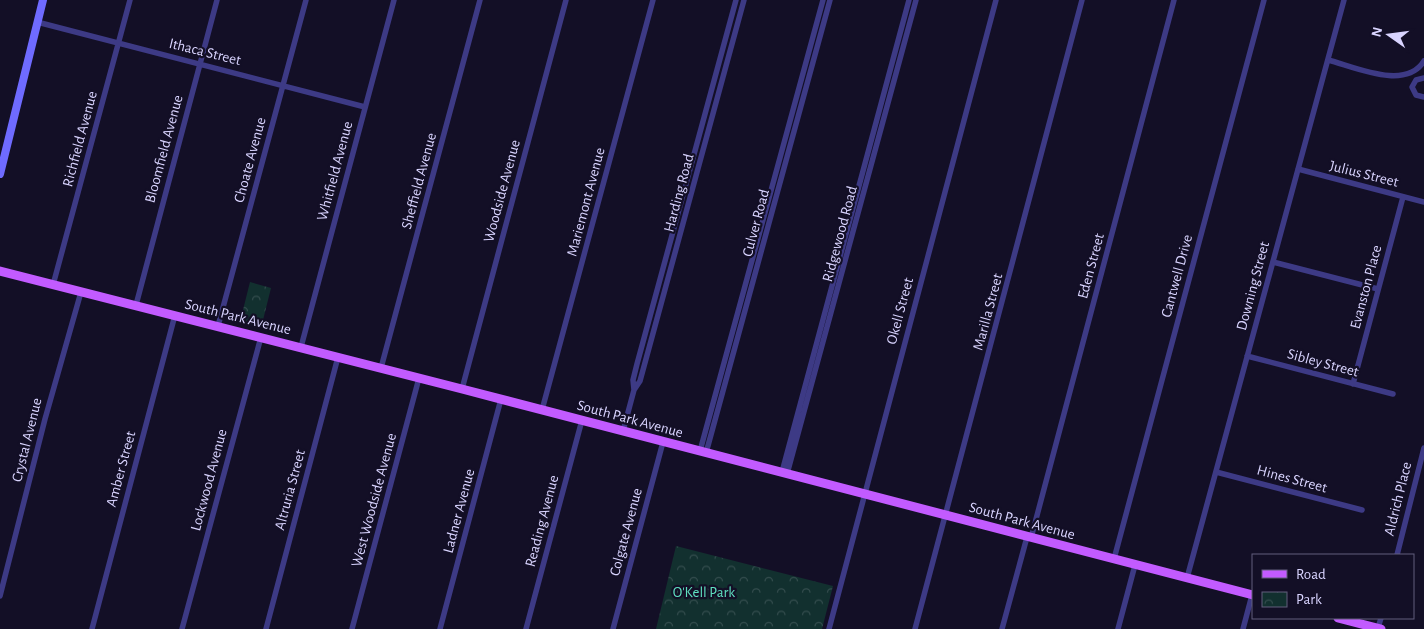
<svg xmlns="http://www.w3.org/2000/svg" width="1424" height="629" font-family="'Alegreya Sans',sans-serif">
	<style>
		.park { fill: url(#park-crowns) }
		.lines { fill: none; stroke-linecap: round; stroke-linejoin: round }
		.street { stroke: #3d3a85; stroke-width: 5.5 }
		.secondary { stroke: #6f6bff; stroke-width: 8 }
		.primary { stroke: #c25bff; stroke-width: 9 }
		.labels { text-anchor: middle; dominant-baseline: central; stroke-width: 4.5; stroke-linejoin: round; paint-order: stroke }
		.street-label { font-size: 15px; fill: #d9d4ff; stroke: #130f26 }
		.park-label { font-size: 15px; fill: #5fe0c0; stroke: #130f26 }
	</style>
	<defs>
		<pattern id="park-crowns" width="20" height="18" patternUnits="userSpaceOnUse" patternTransform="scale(1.25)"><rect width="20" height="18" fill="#12302f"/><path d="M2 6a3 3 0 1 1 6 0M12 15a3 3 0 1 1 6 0" fill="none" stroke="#344d4e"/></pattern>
	</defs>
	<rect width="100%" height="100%" fill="#130f26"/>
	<path class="park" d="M 250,282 L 271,288 L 261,328 L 240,322 Z
		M 676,546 L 833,586 L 822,629 L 656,629 Z"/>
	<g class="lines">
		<path class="street" d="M 37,22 L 365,107
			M 1328,60 C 1355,67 1406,91 1424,61
			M 1424,78 L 1416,80 L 1412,87 L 1416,95 L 1424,97
			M 1298,169 L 1424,202
			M 1273,262 L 1378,289
			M 53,285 L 130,0
			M 136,305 L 217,0
			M 218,326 L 306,0
			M 301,347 L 394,0
			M 1247,356 L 1393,394
			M 381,368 L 480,0
			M 1353,384 L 1403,197
			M 462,389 L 566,0
			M 634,390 L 640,381 L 744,0
			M 542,410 L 653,0
			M 623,431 L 634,390 L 633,380 L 637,364 L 736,0
			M 700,451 L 823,0
			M 706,453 L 830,0
			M 782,472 L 909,0
			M 1216,472 L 1362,510
			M 787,474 L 916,0
			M 1031,538 L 1174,0
			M 1397,555 L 1424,448
			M 1114,559 L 1264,0
			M 1187,578 L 1344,0
			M 0,596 L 45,419 L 81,292
			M 1378,628 L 1381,618
			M 92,629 L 175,315
			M 182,629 L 261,337
			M 266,629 L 338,357
			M 352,629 L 419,378
			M 440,629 L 501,399
			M 526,629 L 582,420
			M 613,629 L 663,442
			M 829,629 L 996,0
			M 915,629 L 1082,0
			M 1002,629 L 1027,537
			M 1118,629 L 1135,565
			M 1243,629 L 1252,595"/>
		<path class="secondary" d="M 0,174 L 43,0"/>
		<path class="primary" d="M 0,271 L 462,389 L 1253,595
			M 1338,618 L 1381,629"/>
	</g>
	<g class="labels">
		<g class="street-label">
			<text transform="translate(205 52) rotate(14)">Ithaca Street</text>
			<text transform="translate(80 139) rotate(-75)">Richfield Avenue</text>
			<text transform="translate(164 149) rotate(-75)">Bloomfield Avenue</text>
			<text transform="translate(250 160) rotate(-75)">Choate Avenue</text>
			<text transform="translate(335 171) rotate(-75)">Whitfield Avenue</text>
			<text transform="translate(1364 174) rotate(14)">Julius Street</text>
			<text transform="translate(419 181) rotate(-75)">Sheffield Avenue</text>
			<text transform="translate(502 191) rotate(-75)">Woodside Avenue</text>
			<text transform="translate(679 193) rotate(-75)">Harding Road</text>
			<text transform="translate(586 202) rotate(-75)">Mariemont Avenue</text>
			<text transform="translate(756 223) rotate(-75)">Culver Road</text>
			<text transform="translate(840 234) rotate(-75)">Ridgewood Road</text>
			<text transform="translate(1091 266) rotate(-75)">Eden Street</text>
			<text transform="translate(1177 276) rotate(-75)">Cantwell Drive</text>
			<text transform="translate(1253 286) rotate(-75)">Downing Street</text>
			<text transform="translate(1366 287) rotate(-75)">Evanston Place</text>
			<text transform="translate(900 311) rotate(-75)">Okell Street</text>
			<text transform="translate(988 312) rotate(-75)">Marilla Street</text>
			<text transform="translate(238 317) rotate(14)">South Park Avenue</text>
			<text transform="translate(1323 363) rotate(15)">Sibley Street</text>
			<text transform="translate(630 419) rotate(15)">South Park Avenue</text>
			<text transform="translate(27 440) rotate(-76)">Crystal Avenue</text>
			<text transform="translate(121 469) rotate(-75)">Amber Street</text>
			<text transform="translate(1292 479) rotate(15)">Hines Street</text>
			<text transform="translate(209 480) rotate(-75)">Lockwood Avenue</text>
			<text transform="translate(290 490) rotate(-75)">Altruria Street</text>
			<text transform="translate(1398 499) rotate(-76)">Aldrich Place</text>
			<text transform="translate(374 500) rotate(-75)">West Woodside Avenue</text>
			<text transform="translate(459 511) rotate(-75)">Ladner Avenue</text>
			<text transform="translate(542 521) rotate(-75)">Reading Avenue</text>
			<text transform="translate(1022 521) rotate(15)">South Park Avenue</text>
			<text transform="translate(626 532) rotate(-75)">Colgate Avenue</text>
		</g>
		<g class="park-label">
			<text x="704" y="592">O'Kell Park</text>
		</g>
	</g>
	<rect x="1252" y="554" width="162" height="65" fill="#130f26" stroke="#625e7d"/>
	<rect x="1262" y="570" width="25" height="8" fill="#c25bff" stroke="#625e7d"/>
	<text x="1296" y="579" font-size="15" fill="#d9d4ff">Road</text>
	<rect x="1262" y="592" width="25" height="15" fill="url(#park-crowns)" stroke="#625e7d"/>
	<text x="1296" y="604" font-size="15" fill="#d9d4ff">Park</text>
	<g transform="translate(1389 35) rotate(284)" stroke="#130f26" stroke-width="4" paint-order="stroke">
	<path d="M0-4L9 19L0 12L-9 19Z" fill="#d9d4ff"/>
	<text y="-8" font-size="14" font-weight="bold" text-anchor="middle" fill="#d9d4ff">N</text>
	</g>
</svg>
